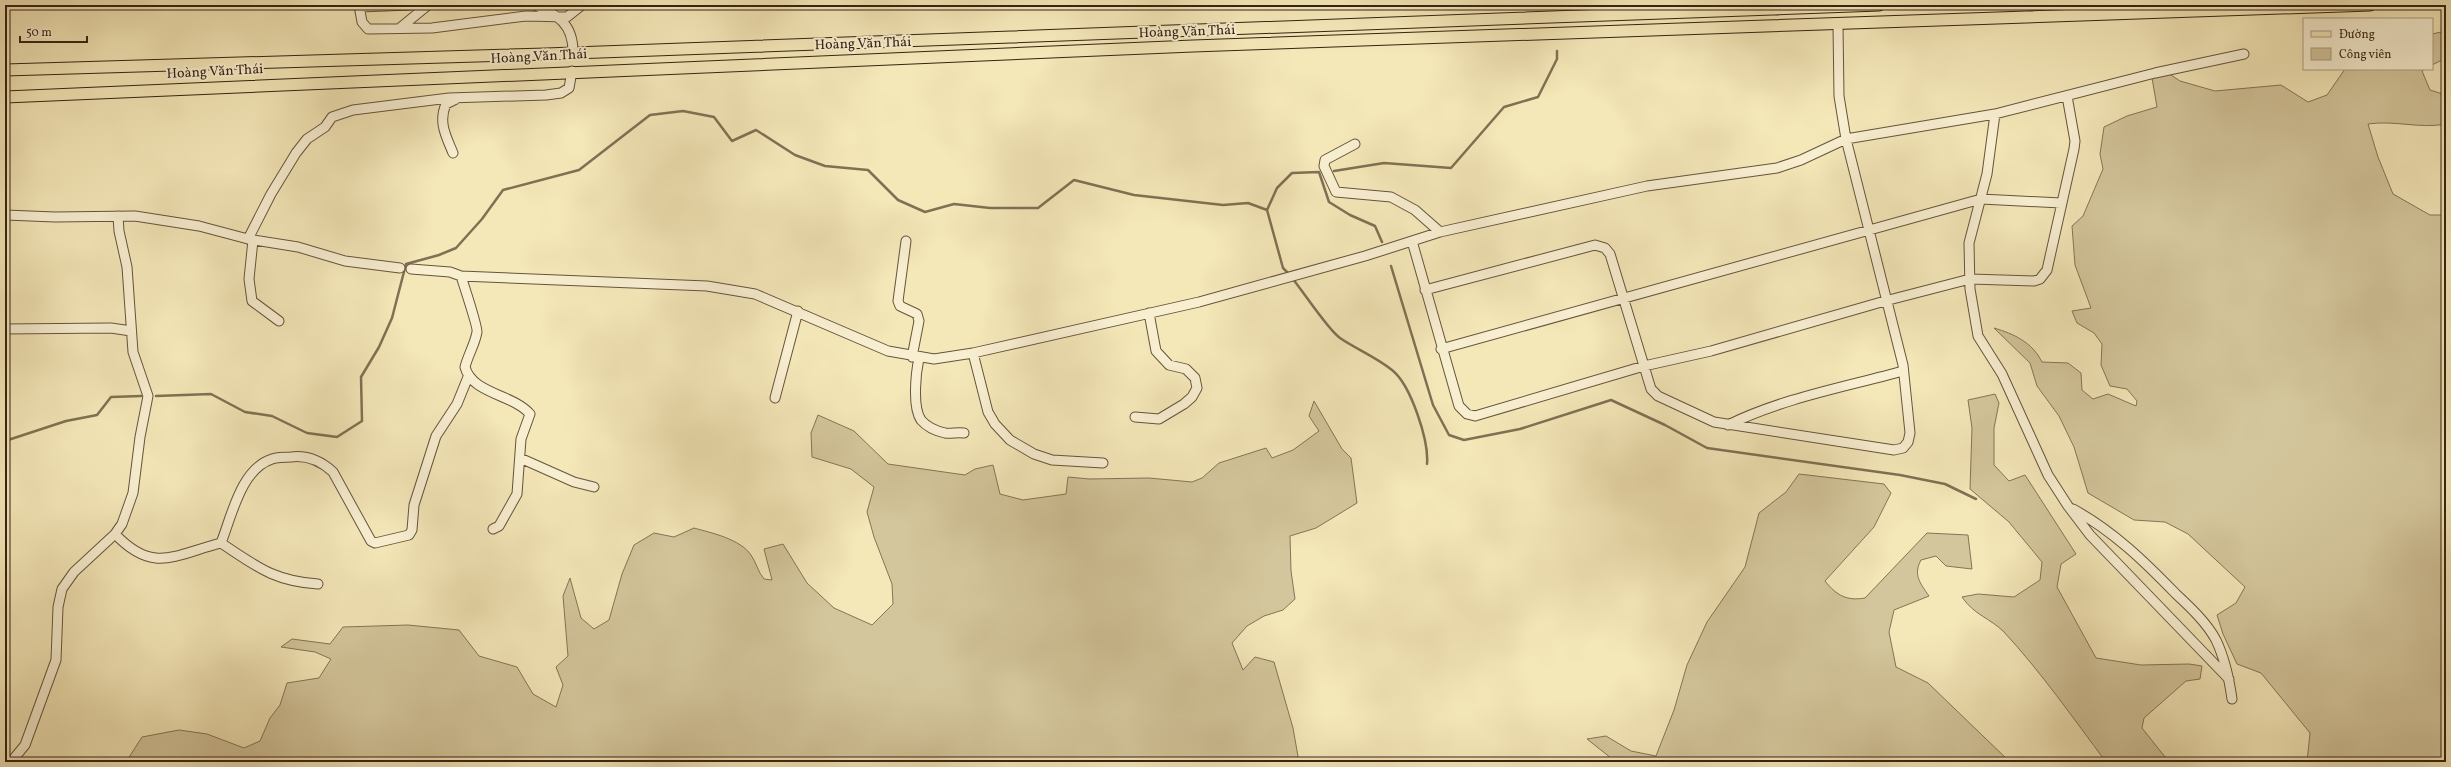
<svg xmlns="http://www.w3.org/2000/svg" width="2451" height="767" font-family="Vollkorn,serif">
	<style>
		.green { fill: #d4c69c; stroke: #857457 }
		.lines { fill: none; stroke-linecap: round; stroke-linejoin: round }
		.stream { stroke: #817054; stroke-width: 2.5 }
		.minor-casing { stroke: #66543c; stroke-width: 11 }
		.major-casing { stroke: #362312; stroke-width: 13 }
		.minor { stroke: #f8efd1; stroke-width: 9 }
		.major { stroke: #f4e7b8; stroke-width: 11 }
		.labels { text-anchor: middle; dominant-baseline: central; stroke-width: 4; stroke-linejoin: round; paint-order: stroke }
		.street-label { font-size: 14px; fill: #362312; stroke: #f8efd1 }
	</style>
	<rect width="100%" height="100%" fill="#f4e7b8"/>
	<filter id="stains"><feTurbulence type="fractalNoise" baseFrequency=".005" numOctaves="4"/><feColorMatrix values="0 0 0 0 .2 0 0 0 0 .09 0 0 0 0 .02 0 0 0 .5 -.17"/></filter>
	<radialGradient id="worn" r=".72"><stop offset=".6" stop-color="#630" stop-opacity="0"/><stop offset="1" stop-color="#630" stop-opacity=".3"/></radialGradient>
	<path class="green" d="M 2446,31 L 2446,58 L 2432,65 L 2432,34 Z
		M 2345,69 L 2425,69 L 2422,71 L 2430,90 L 2446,95 L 2446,124 C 2420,129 2394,120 2368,124 L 2378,157 L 2393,194 L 2430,215 L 2446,215 L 2446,762 L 2307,762 L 2310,733 L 2261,673 L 2237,664 L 2223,634 L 2217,615 L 2236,603 L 2245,587 L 2188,534 L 2165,522 L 2134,520 L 2088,493 L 2074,447 L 2059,416 L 2037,386 L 2030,363 L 1994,328 C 2014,334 2032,342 2042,362 L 2068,363 L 2081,373 L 2082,390 L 2093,399 L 2108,394 L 2136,406 L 2137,401 L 2127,389 L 2110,386 L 2101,365 L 2102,344 L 2094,333 L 2077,323 L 2072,311 L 2091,308 L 2075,265 L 2072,226 L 2083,216 L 2103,169 L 2100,154 L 2104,127 L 2127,116 L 2157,107 L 2152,78 L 2165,71 L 2180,81 L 2215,91 L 2281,85 L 2308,102 L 2327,95 Z
		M 1995,394 L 1999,403 L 1994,428 L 1994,465 L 2009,481 L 2025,475 L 2076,554 L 2061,564 L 2057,587 L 2096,658 L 2141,665 L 2189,664 L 2202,666 L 2200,679 L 2186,681 L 2144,718 L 2142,728 L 2169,762 L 2106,762 C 2073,718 2041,672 2004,632 C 1990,618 1974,615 1962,597 L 1978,594 L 2014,597 L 2040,580 L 2042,562 L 2009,522 L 1970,489 L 1972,428 L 1968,400 Z
		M 1314,401 L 1342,449 L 1351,458 L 1357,503 L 1316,528 L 1290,536 L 1291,571 L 1295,599 L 1283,610 L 1264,616 L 1247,626 L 1232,643 L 1243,670 L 1255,657 L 1274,662 L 1293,728 L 1299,762 L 126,762 L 142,737 L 179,730 L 207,734 L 244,748 L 260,741 L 270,718 L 280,705 L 287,683 L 319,678 L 331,659 L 315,652 L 281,647 L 292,639 L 330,644 L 343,627 L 408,625 L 459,630 L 479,656 L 517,667 L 533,694 L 556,707 L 563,685 L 556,667 L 568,656 L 563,596 L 570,578 L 581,618 L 594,629 L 609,620 L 622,574 L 634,545 L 654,533 L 674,537 L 694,528 C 712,533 740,539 751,555 C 756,562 758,572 764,579 L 772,580 L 764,549 L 783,544 L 807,583 L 834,608 L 872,625 L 893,604 L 892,584 L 874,537 L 867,512 L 874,487 L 851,469 L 812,457 L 811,433 L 818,415 L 854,431 L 888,464 L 965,475 L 975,469 L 993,465 L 1000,494 L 1023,500 L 1066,494 L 1068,477 L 1089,479 L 1149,478 L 1192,482 L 1202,478 L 1219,463 L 1266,448 L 1272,458 L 1293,450 L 1319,431 L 1309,416 Z
		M 1799,474 L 1884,484 L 1891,493 L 1874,527 L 1825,581 C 1837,596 1847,601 1865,598 L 1927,533 L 1968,535 L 1972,569 L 1946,566 L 1936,556 L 1921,560 C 1913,575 1920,583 1929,596 L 1894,610 L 1889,632 L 1896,667 L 1928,683 L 2010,762 L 1616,762 L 1587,739 L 1606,736 L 1631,751 L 1656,756 L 1674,710 L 1687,665 L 1707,622 L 1745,567 L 1759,513 L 1786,492 Z"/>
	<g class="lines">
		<path class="stream" d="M 1334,171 L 1384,163 L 1451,168 L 1504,107 L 1538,97 L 1557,59 L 1557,51
			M 1391,266 L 1433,405 L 1449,435 L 1464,440 L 1520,429 L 1611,400 L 1665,425 L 1707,448 L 1900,475 L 1945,484 L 1976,499
			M 1289,274 L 1283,268 L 1267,210 L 1277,188 L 1292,173 L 1319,172 L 1329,202 L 1350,215 L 1375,226 L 1382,242
			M 1292,278 C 1303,291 1328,330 1340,338 C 1356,349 1376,357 1392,370 C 1411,385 1429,441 1427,464
			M 156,396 L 211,394 L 245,412 L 272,416 L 307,433 L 337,437 L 362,421 L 361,377 L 379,347 L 392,318 L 406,264 L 439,255 L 456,248 L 482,219 L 503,190 L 579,170 L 650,115 L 683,111 L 714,117 L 732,141 L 756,130 L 795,155 L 825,166 L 868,170 L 898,200 L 925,212 L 954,204 L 990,208 L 1038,208 L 1074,180 L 1134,195 L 1223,205 L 1248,203 L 1267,210
			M 5,441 L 66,421 L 97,415 L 111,397 L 141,396"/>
		<defs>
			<path id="minor" d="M 359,5 L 362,22 L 368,29 L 432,28 L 526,16 L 567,17 L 582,5
				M 535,5 C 558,15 573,24 573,52
				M 360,7 L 410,5
				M 400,28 L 428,5
				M 1995,114 L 1987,174 L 1969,243 L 1970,289 L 1978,336 L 2002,374 L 2048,475 L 2068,506 L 2090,535 L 2229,679
				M 1355,144 L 1325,160 L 1324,166 L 1336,192 L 1391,197 L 1415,210 L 1440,232
				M 453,153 C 446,136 438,122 446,104 L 456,99
				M 5,215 L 55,217 L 135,216 L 199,226 L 248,239 L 298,247 L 345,261 L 400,268
				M 248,239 L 271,194 L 296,153 L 307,139 L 325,127 L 332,117 L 353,110 L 449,98 L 546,95 L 561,93 L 569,88 L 572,71
				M 253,240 L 249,279 L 252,301 L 279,321
				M 906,241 L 898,301 L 900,306 L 917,314 L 919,321 L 912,357
				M 1412,241 L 1459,406 L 1467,414 L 1475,416 L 1644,366 L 1711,351 L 1885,301 L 1970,279 L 2034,281 L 2040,279 L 2047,270 L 2074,149 L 2075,141 L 2067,96
				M 411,269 L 450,272 L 461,276 L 707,286 L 755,294 L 888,351 L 934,359 L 973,353 L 1199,302 L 1365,256 L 1440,232 L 1647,186 L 1777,168 L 1801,160 L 1846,139 L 1995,114 L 2155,73 L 2244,54
				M 461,276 C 464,286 478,327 477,332 C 475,344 468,355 465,367 C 472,394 513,394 530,414 L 521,439 L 517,494 L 499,526 L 493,529
				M 1425,290 L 1595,245 L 1605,248 L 1610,254 L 1651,389 L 1658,396 L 1714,422 L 1894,450 L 1903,448 L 1908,442 L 1910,433 L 1903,365 L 1846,139 L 1839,96 L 1838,26
				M 5,329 L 111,328 L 131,331
				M 1441,349 L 1981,199 L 2061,203
				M 973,353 L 988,412 L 995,424 L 1010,440 L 1034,454 L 1052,460 L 1103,463
				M 919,358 C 916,372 912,407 921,420 C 927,427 936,431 945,433 C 951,434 957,432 964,433
				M 775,398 L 798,311
				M 1135,417 L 1159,419 L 1184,404 L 1192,397 L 1197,388 L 1195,378 L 1186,369 L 1169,365 L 1156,351 L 1149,313
				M 1728,425 C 1783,398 1845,387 1903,371
				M 520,458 L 574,482 L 594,487
				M 2073,509 C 2113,531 2144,561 2176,594 C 2190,607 2207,623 2216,640 C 2225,659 2229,678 2232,699
				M 115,534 C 153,574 174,555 221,543 C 256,566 273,581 318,584
				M 221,543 C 232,515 241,469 272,459 C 278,457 285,457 291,457 C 307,455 321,461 333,472 L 371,541 L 375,543 L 409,535 L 412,530 L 414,505 L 436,436 L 457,404 L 468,377
				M 11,762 L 25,745 L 56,660 L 58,607 L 62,589 L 74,572 L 115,534 L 122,524 L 133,493 L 140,437 L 148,396 L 133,352 L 127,267 L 119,231 L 118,216"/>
			<path id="major" d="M 5,70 L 546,54 L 1879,5
				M 5,97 C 401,79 797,61 1193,46 C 1585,32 1977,20 2370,5"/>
		</defs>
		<use href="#minor" class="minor-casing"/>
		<use href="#major" class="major-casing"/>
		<use href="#minor" class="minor"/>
		<use href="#major" class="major"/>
	</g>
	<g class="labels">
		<g class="street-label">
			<text transform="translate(1187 32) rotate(-2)">Hoàng Văn Thái</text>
			<text transform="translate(863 44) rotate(-2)">Hoàng Văn Thái</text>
			<text transform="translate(539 57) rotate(-3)">Hoàng Văn Thái</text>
			<text transform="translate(215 72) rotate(-3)">Hoàng Văn Thái</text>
		</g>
	</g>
	<rect width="2451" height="767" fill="none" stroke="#f4e7b8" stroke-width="20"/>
	<rect x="6" y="6" width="2439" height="755" fill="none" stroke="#362312" stroke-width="2"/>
	<rect x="10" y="10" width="2431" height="747" fill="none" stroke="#362312"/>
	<rect x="2303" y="18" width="130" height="52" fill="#f8efd1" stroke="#aa9d85"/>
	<rect x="2311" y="31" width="20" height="6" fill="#f4e7b8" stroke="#aa9d85"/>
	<text x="2339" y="38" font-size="12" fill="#362312">Đường</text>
	<rect x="2311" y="48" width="20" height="12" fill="#d4c69c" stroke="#aa9d85"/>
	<text x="2339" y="58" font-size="12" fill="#362312">Công viên</text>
	<path d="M20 36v6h67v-6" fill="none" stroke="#362312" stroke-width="2"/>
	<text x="26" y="36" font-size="12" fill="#362312" stroke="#f8efd1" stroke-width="3" paint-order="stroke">50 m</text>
	<rect width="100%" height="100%" filter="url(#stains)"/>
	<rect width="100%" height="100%" fill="url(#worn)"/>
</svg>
